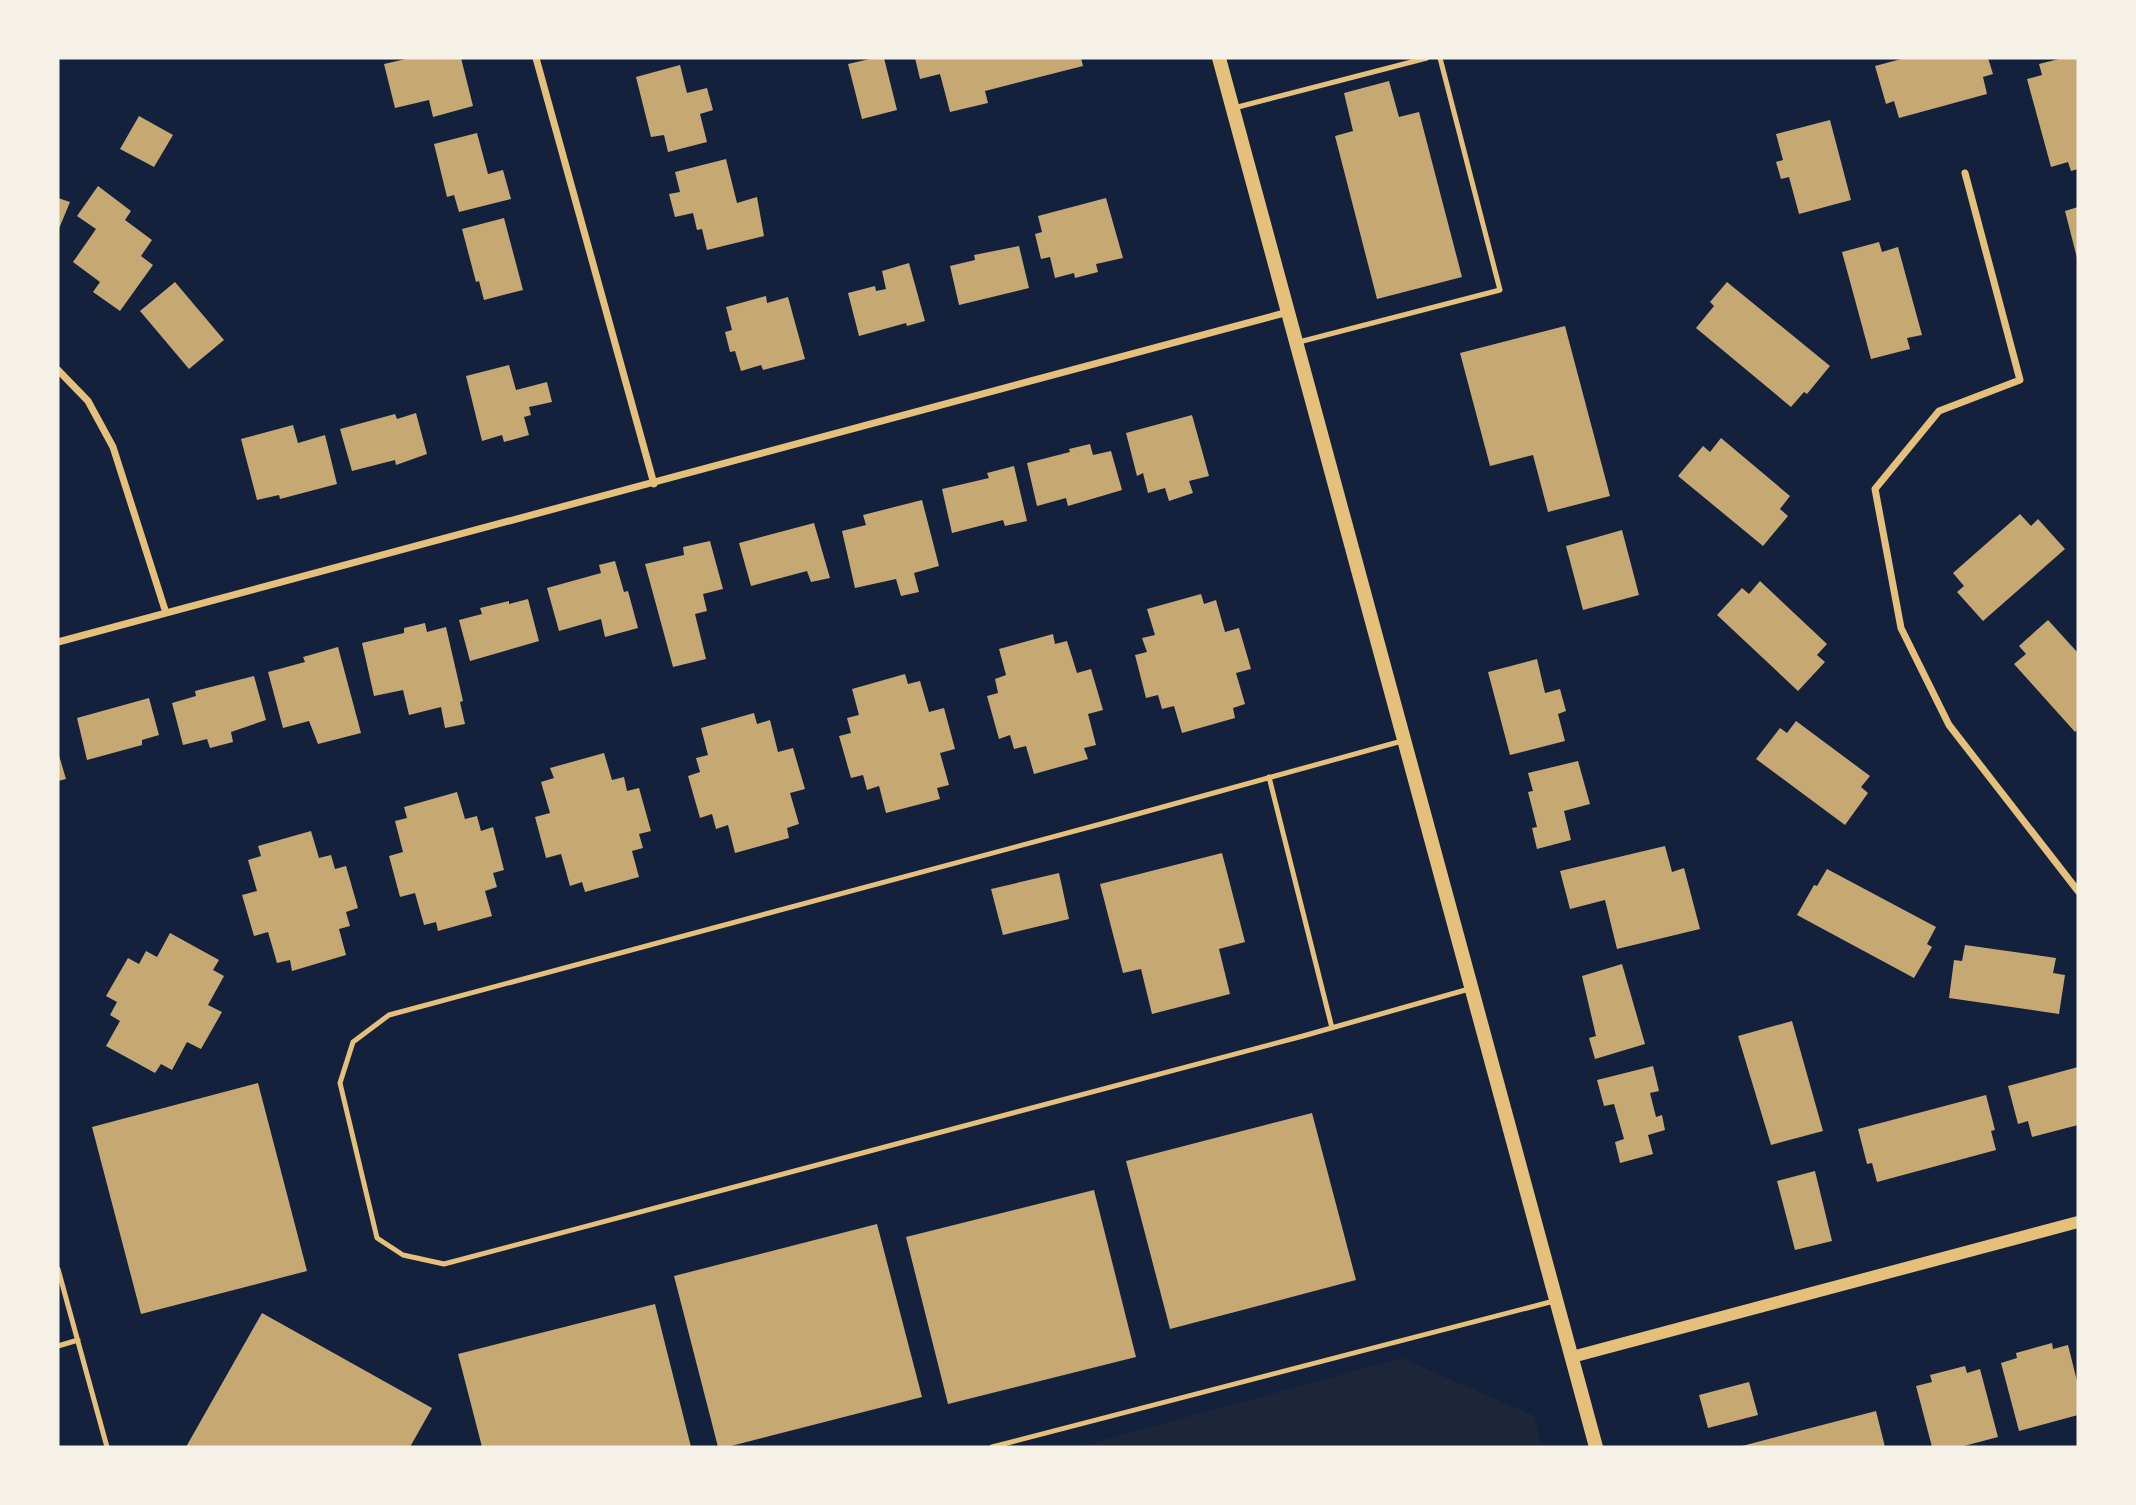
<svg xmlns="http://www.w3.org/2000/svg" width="2136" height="1505" font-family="'PT Sans',sans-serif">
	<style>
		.green { fill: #1d2539 }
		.building { fill: #c6a872 }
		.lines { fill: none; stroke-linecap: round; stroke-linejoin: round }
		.service { stroke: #e5c07b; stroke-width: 5 }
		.minor { stroke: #e5c07b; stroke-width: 7 }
		.tertiary { stroke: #e5c07b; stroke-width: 12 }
		.secondary { stroke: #e5c07b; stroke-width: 14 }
	</style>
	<rect width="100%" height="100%" fill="#14213d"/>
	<path class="green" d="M 1402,1358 L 1534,1416 L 1542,1447 L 1078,1447 Z"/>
	<path class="building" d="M 410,58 L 461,58 L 473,106 L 433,117 L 429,100 L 395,108 L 384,64 Z
		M 874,58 L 884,58 L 897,110 L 862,119 L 848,64 Z
		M 915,58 L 1081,58 L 1083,66 L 985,91 L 988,103 L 950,112 L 940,74 L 920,79 Z
		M 1905,58 L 1988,58 L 1993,74 L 1983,77 L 1987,94 L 1899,118 L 1894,101 L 1886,104 L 1875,66 Z
		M 2063,58 L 2078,58 L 2078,169 L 2071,171 L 2068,162 L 2051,167 L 2027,79 L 2042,75 L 2039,64 Z
		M 680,65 L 687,93 L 707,88 L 713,110 L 700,114 L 707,142 L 668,152 L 664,135 L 651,137 L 636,77 Z
		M 1389,81 L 1399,117 L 1419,112 L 1462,277 L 1377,299 L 1335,136 L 1353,131 L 1344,93 Z
		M 139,116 L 173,135 L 154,167 L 120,149 Z
		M 1830,120 L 1851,200 L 1799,214 L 1789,177 L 1781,179 L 1776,162 L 1783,160 L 1776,134 Z
		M 477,133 L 488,174 L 503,170 L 511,199 L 459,212 L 454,195 L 447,197 L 434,144 Z
		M 726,159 L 737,203 L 757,197 L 764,236 L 707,250 L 702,229 L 697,230 L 693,213 L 675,217 L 669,194 L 680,192 L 675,172 Z
		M 98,186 L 131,211 L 125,220 L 152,240 L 141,256 L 153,265 L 120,311 L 93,292 L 100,282 L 73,262 L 96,229 L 77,216 Z
		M 58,198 L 70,202 L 58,231 Z
		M 1106,198 L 1123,258 L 1096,264 L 1098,272 L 1075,278 L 1074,273 L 1055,278 L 1050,257 L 1041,259 L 1035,234 L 1042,232 L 1038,216 Z
		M 2078,207 L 2078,258 L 2077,258 L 2065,211 Z
		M 504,218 L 523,290 L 484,300 L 479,281 L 476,282 L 462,229 Z
		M 1879,242 L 1882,252 L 1898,247 L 1922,335 L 1907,338 L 1910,349 L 1871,359 L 1842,252 Z
		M 1019,246 L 1029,288 L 959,305 L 950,266 L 975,260 L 974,255 Z
		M 909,263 L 925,321 L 907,326 L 906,323 L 859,336 L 848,293 L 875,286 L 876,291 L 886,289 L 882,271 Z
		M 175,282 L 224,340 L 189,369 L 140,311 Z
		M 1727,282 L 1830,366 L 1807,394 L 1804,392 L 1791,407 L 1696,328 L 1714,306 L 1710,302 Z
		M 766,296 L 767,303 L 788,297 L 805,359 L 763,370 L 761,365 L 741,371 L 735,351 L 730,352 L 725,332 L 732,330 L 726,307 Z
		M 1565,326 L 1610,496 L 1548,512 L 1533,455 L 1490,466 L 1460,353 Z
		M 509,365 L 516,390 L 547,382 L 552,402 L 529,407 L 531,415 L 524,417 L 529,435 L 504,442 L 502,435 L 482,441 L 466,376 Z
		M 416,413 L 427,454 L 396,465 L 395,460 L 352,471 L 340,429 L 395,414 L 397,419 Z
		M 1192,415 L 1209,476 L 1189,481 L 1193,493 L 1169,501 L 1165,488 L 1148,493 L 1143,473 L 1137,476 L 1126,433 Z
		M 293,425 L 298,443 L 325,435 L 337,484 L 280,499 L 279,495 L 257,500 L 241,439 Z
		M 1721,438 L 1790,496 L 1780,509 L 1788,516 L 1763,546 L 1678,476 L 1703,446 L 1710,452 Z
		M 1090,444 L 1093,455 L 1111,451 L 1122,490 L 1068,506 L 1066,498 L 1037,506 L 1027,463 L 1070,452 L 1069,449 Z
		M 1014,466 L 1027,521 L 1005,526 L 1003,520 L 952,533 L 942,489 L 989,478 L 987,473 Z
		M 922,500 L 939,566 L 914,573 L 919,592 L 901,596 L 896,579 L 855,588 L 842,531 L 866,525 L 863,515 Z
		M 2020,514 L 2031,526 L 2038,519 L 2065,549 L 1983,621 L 1957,592 L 1964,586 L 1953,573 Z
		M 814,523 L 830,578 L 811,582 L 807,571 L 751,586 L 739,543 Z
		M 1622,530 L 1639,595 L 1583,610 L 1566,546 Z
		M 710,541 L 723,589 L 703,594 L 707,611 L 695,614 L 706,659 L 673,667 L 645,564 L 684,555 L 683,547 Z
		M 615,561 L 624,592 L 628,591 L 638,628 L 605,637 L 601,619 L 559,631 L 547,588 L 601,573 L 599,565 Z
		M 1760,581 L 1827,644 L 1817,655 L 1825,662 L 1798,691 L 1717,615 L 1742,588 L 1749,594 Z
		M 1201,594 L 1204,604 L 1216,600 L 1225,632 L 1239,628 L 1251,669 L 1236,673 L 1245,704 L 1233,708 L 1235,718 L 1182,733 L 1174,706 L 1162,709 L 1158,695 L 1146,698 L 1135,655 L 1147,652 L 1142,638 L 1155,635 L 1147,609 Z
		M 528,599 L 539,641 L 470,661 L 459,620 L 482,614 L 480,608 L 509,601 L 509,604 Z
		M 2048,620 L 2078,653 L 2078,729 L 2075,732 L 2014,664 L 2026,654 L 2019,646 Z
		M 425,623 L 427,632 L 446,627 L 463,701 L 460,702 L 465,724 L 445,728 L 441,707 L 409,715 L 403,690 L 374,696 L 362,643 L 404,633 L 404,628 Z
		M 1053,634 L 1055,644 L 1067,641 L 1077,673 L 1091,669 L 1103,710 L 1088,714 L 1096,745 L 1084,748 L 1088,759 L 1034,774 L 1026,746 L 1014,749 L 1010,735 L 999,739 L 987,696 L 998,693 L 995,679 L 1006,675 L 999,649 Z
		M 338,647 L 361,733 L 318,744 L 309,721 L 283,728 L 268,672 L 305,662 L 303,657 Z
		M 1537,659 L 1545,693 L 1560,689 L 1566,711 L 1558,714 L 1565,741 L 1510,755 L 1488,672 Z
		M 905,674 L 908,684 L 920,681 L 929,712 L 944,708 L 955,749 L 940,753 L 949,785 L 937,788 L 940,799 L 886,813 L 879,786 L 867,790 L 863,775 L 851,778 L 839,736 L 851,733 L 847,718 L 859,715 L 852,689 Z
		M 254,676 L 266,720 L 231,732 L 233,742 L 210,748 L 207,739 L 183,745 L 172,703 L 196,696 L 195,691 Z
		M 149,698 L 159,735 L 142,740 L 142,745 L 87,760 L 77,718 Z
		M 754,713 L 757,724 L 770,720 L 778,752 L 793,748 L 805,789 L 790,793 L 799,824 L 787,828 L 789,838 L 735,853 L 728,825 L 716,829 L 712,814 L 700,818 L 688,776 L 700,772 L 696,758 L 708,755 L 701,728 Z
		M 1796,721 L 1870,776 L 1861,787 L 1868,793 L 1845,825 L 1756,759 L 1780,728 L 1787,733 Z
		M 58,752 L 66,779 L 58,781 Z
		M 604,753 L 612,780 L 624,777 L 627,791 L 639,788 L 651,831 L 639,834 L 643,848 L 632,851 L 639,877 L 585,892 L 582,882 L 570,886 L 561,854 L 546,858 L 535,817 L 550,813 L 541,782 L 554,778 L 550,768 Z
		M 1578,761 L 1590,804 L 1564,811 L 1571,840 L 1537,849 L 1532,828 L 1537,827 L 1528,792 L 1533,791 L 1528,773 Z
		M 457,792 L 465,819 L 477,816 L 481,831 L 493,827 L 504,870 L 493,873 L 497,887 L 485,891 L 492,916 L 438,931 L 436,922 L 424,925 L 415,893 L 400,897 L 389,856 L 403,852 L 395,821 L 407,818 L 404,807 Z
		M 311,831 L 319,858 L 331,855 L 335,869 L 346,866 L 358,908 L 346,912 L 350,926 L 339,929 L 346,955 L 292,971 L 290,960 L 277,963 L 268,932 L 254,936 L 242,895 L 257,891 L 248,860 L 261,856 L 258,846 Z
		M 1665,846 L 1672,872 L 1684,868 L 1700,929 L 1617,949 L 1605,900 L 1570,909 L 1560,871 Z
		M 1222,853 L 1245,942 L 1219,949 L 1230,994 L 1152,1014 L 1141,969 L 1123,973 L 1100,884 Z
		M 1827,869 L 1936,927 L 1927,944 L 1932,947 L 1914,978 L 1797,915 L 1814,885 L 1817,886 Z
		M 1059,873 L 1069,919 L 1003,935 L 991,889 Z
		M 170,933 L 219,960 L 213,970 L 224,976 L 208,1005 L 222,1012 L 201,1049 L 187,1042 L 172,1070 L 161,1064 L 155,1073 L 106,1046 L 120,1021 L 110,1015 L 117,1002 L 106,996 L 128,958 L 139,964 L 146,951 L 157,957 Z
		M 1965,945 L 2056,958 L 2053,973 L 2065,975 L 2059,1014 L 1949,998 L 1954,960 L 1962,961 Z
		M 1622,964 L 1645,1044 L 1595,1059 L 1589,1038 L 1596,1036 L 1582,976 Z
		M 1792,1021 L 1823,1131 L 1771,1145 L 1738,1036 Z
		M 1653,1066 L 1659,1091 L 1650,1093 L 1656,1117 L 1662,1115 L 1665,1130 L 1648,1135 L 1653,1154 L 1620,1163 L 1615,1142 L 1624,1139 L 1614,1104 L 1604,1106 L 1597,1080 Z
		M 2078,1067 L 2078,1125 L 2032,1137 L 2028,1121 L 2018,1124 L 2008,1086 Z
		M 258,1083 L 307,1271 L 141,1314 L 92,1127 Z
		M 1986,1095 L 1995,1130 L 1991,1131 L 1996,1150 L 1877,1182 L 1872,1163 L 1867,1164 L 1858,1129 Z
		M 1312,1113 L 1356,1280 L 1170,1329 L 1126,1161 Z
		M 1815,1171 L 1832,1241 L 1795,1250 L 1777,1181 Z
		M 1094,1190 L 1136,1357 L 948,1404 L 906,1237 Z
		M 877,1224 L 922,1397 L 727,1447 L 718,1447 L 674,1276 Z
		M 655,1304 L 691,1447 L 482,1447 L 458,1354 Z
		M 262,1313 L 432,1408 L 410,1447 L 186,1447 Z
		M 2052,1343 L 2053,1349 L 2068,1345 L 2078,1385 L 2078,1415 L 2019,1431 L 2001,1363 L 2017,1358 L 2016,1353 Z
		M 1965,1366 L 1967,1373 L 1980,1369 L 1998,1437 L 1960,1447 L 1932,1447 L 1916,1386 L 1932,1382 L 1930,1375 Z
		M 1749,1382 L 1758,1415 L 1708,1428 L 1699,1395 Z
		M 1876,1411 L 1885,1447 L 1742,1447 L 1742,1446 Z"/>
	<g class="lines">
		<path class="service" d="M 1234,108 L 1427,58
			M 1299,342 L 1500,290 L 1440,58
			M 1402,741 L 1112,821 L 389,1015 L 353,1042 L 340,1083 L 377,1238 L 403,1255 L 444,1264 L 1303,1036 L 1469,989
			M 1269,777 L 1332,1028
			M 58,1269 L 107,1447
			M 58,1346 L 78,1340
			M 992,1447 L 1554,1301"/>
		<path class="minor" d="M 536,58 L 654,484
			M 1965,173 L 2020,380 L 1939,411 L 1875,489 L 1901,628 L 1949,725 L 2078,891
			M 58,370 L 88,401 L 113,447 L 166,613
			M 58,642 L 1288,312"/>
		<path class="tertiary" d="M 1572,1357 L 2078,1222"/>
		<path class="secondary" d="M 1219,58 L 1596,1447"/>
	</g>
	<rect width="2136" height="1505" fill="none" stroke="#f6f1e7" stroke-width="119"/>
</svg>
